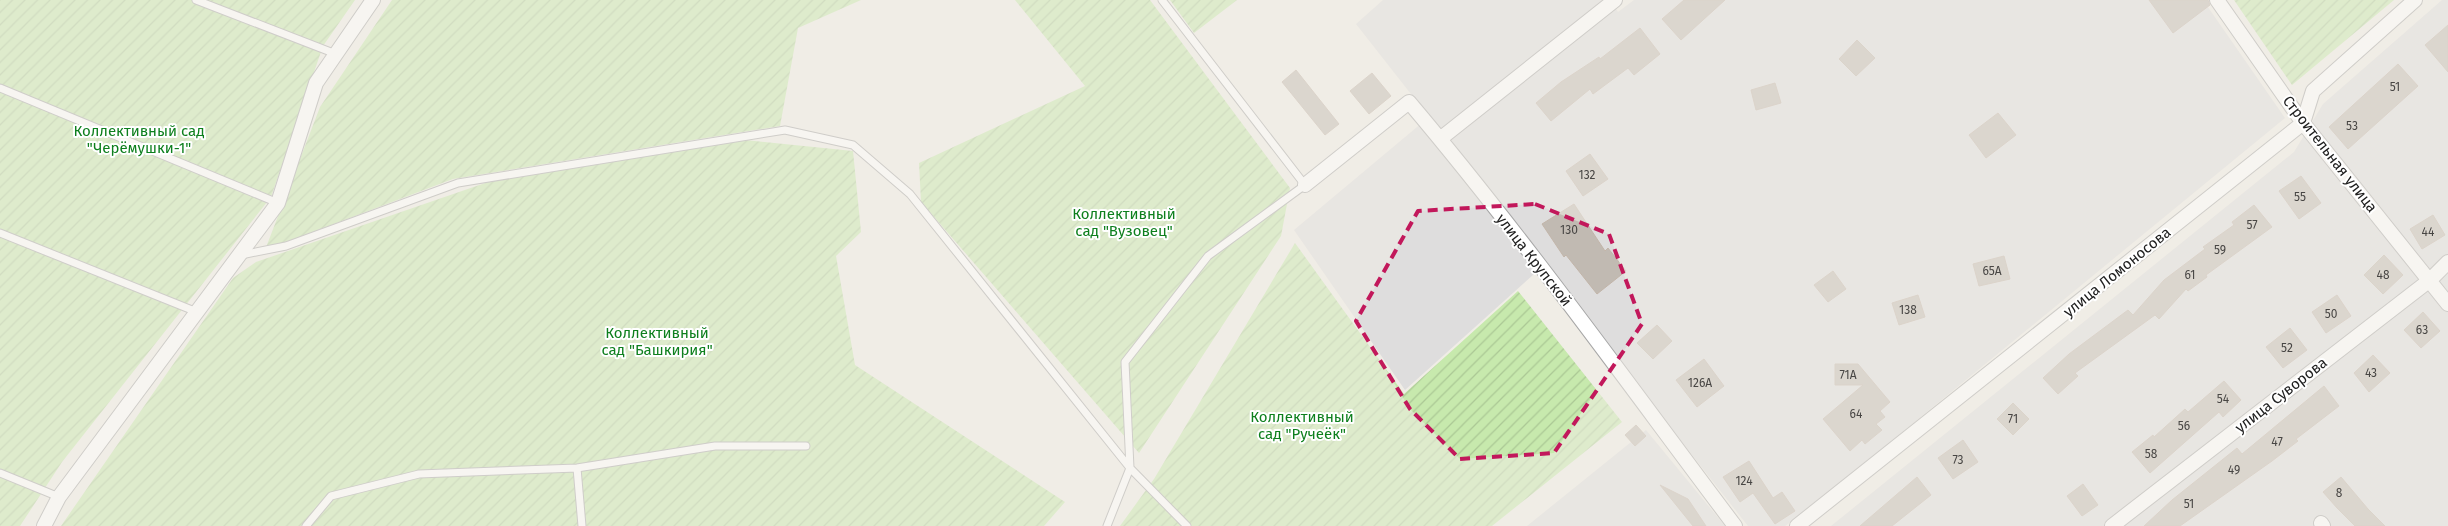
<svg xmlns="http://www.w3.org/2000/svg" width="2448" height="526" font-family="'Fira Sans',sans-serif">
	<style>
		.residential { fill: #dedddd }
		.garden { fill: url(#garden-furrows) }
		.building { fill: #c1bab2; stroke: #c2b5a9 }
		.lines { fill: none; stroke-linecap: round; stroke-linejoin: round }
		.lane-casing { stroke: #a7a7a7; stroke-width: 9 }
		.street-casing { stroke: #a7a7a7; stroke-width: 16 }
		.lane { stroke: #fff; stroke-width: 7 }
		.street { stroke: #fff; stroke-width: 14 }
		.marked { fill: none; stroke: #c2185b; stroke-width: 4; stroke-dasharray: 10 6; stroke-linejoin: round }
		.labels { text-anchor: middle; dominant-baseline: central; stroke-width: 4; stroke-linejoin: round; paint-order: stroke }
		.number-label { font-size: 12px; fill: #484644 }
		.park-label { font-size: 15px; fill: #0d7f1d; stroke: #fff }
		.street-label { font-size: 15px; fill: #202020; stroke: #fff }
	</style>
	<defs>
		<pattern id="garden-furrows" width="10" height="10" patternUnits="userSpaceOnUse" patternTransform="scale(1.25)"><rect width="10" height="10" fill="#c7e9ad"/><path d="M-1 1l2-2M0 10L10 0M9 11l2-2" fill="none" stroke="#abc895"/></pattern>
	</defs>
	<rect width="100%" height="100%" fill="#f0ede6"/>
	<path class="residential" d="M 1383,0 L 1610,0 L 1618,12 L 1634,0 L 2203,0 L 2285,118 L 1805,512 L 1785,526 L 1748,526 L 1543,266 L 1405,390 L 1294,230 L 1429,117 L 1356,24 Z
		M 2442,0 L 2448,0 L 2448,526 L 1831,526 L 2294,152 L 2323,104 Z
		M 1646,430 L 1725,526 L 1527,526 Z"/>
	<path class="garden" d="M 0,0 L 355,0 L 323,46 L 271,197 L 62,462 L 20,526 L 0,526 Z
		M 392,0 L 861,0 L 798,28 L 780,126 L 453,179 L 265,250 L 320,107 Z
		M 1015,0 L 1150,0 L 1290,188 L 1281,236 L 1139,453 L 921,202 L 919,163 L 1085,86 Z
		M 1170,0 L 1237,0 L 1194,33 Z
		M 2234,0 L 2394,0 L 2292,85 Z
		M 745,140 L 853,151 L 861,232 L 836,256 L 855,365 L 1065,502 L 1044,526 L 61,526 L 233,278 L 256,262 L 491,181 Z
		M 1295,243 L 1404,394 L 1518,291 L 1622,422 L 1492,526 L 1120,526 L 1154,479 Z"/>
	<path class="building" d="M 1684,0 L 1725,0 L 1681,40 L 1662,19 Z
		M 2149,0 L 2208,0 L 2210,5 L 2173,33 Z
		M 2448,25 L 2448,72 L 2425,45 Z
		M 1640,28 L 1660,54 L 1634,75 L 1628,68 L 1593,94 L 1590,89 L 1551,121 L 1536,103 L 1561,82 L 1599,57 L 1600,59 Z
		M 1857,40 L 1875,58 L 1856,76 L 1839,59 Z
		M 2398,64 L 2418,86 L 2348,149 L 2329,127 Z
		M 1296,70 L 1339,124 L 1325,135 L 1282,82 Z
		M 1372,73 L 1391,96 L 1369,114 L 1350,91 Z
		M 1775,83 L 1781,103 L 1756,110 L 1751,90 Z
		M 1998,113 L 2016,135 L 1986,158 L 1969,135 Z
		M 1590,154 L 1608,179 L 1583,196 L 1566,171 Z
		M 2301,176 L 2321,203 L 2299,219 L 2279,191 Z
		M 1574,204 L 1605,251 L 1608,248 L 1626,271 L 1597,294 L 1566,255 L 1564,257 L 1542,224 Z
		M 2254,205 L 2272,227 L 2206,275 L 2207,277 L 2188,291 L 2186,289 L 2159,319 L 2155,315 L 2075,373 L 2078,376 L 2058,394 L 2043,378 L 2069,354 L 2128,310 L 2133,315 L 2164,280 L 2205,249 L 2203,247 L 2234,225 L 2232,222 Z
		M 2433,215 L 2445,235 L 2422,249 L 2410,229 Z
		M 2384,255 L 2403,275 L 2383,294 L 2364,275 Z
		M 2004,256 L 2010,279 L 1979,286 L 1973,264 Z
		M 1833,271 L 1846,289 L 1828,302 L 1814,285 Z
		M 1918,295 L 1925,317 L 1899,325 L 1892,303 Z
		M 2337,295 L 2351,316 L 2326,333 L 2312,312 Z
		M 2423,312 L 2440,331 L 2421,348 L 2404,330 Z
		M 1657,325 L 1672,341 L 1653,359 L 1637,343 Z
		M 2290,328 L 2307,350 L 2283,368 L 2266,347 Z
		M 2373,355 L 2390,373 L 2369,392 L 2354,373 Z
		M 1704,359 L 1724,386 L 1697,407 L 1676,380 Z
		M 1835,364 L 1858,364 L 1890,402 L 1880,411 L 1885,417 L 1876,424 L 1882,430 L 1865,444 L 1862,440 L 1850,451 L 1823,419 L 1863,385 L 1835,385 Z
		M 2224,381 L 2241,400 L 2223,417 L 2219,412 L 2150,473 L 2132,452 L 2153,435 L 2154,437 L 2185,409 L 2188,412 Z
		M 2324,386 L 2339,406 L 2296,439 L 2298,441 L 2272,461 L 2180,526 L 2144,526 L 2172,500 L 2237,448 L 2242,454 Z
		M 2013,403 L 2029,419 L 2013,435 L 1997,419 Z
		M 1636,425 L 1646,436 L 1635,446 L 1625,435 Z
		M 1963,440 L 1978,462 L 1953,479 L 1938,458 Z
		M 1749,461 L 1773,498 L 1782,492 L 1795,511 L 1775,524 L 1753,493 L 1740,502 L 1723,477 Z
		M 1917,477 L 1931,495 L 1892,526 L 1860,526 Z
		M 2341,477 L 2368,509 L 2385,526 L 2355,526 L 2337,508 L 2323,492 Z
		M 2083,484 L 2098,505 L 2082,516 L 2067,496 Z
		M 1660,485 L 1688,499 L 1706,526 L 1693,526 Z"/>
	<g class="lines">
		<defs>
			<path id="lane" d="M 196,0 L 336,54
				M 0,88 L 278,203
				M 0,233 L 197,312
				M 241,255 L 286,246 L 458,183 L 785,130 L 853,145 L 910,194 L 1130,468 L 1187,526
				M 577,468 L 582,526
				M 0,473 L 59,497
				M 306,526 L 331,496 L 419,474 L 577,468 L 715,446 L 806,446
				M 1107,526 L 1130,468 L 1125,362 L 1208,256 L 1305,185 L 1162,0"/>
			<path id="street" d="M 2217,0 L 2303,123 L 2448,304
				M 1440,139 L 1615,0
				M 1305,185 L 1409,102 C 1524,238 1628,384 1735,526
				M 2321,523 L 2323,526
				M 44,526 L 59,497 L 278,203 L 316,83 L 373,0
				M 1797,526 L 2303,123 L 2313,91 L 2415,0
				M 2112,526 L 2430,280 L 2448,262"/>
		</defs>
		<use href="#lane" class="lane-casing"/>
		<use href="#street" class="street-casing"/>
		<use href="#lane" class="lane"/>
		<use href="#street" class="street"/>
	</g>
	<path d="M0 0H2448V526H0ZM 1535,204 L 1609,234 L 1642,324 L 1554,453 L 1460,459 L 1410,409 L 1356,321 L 1418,211 Z" fill="#f0ede6" fill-opacity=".55" fill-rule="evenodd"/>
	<path class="marked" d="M 1535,204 L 1609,234 L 1642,324 L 1554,453 L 1460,459 L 1410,409 L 1356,321 L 1418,211 Z"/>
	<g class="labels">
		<g class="number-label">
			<text x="2395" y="87">51</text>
			<text x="2352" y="126">53</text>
			<text x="1587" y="175">132</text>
			<text x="2300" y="197">55</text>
			<text x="2252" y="225">57</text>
			<text x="1569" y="230">130</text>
			<text x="2428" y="232">44</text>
			<text x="2220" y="250">59</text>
			<text x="1992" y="271">65А</text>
			<text x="2190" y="275">61</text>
			<text x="2383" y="275">48</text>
			<text x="1908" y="310">138</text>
			<text x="2331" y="314">50</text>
			<text x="2422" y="330">63</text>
			<text x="2287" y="348">52</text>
			<text x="2371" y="373">43</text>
			<text x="1848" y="375">71А</text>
			<text x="1700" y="383">126А</text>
			<text x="2223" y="399">54</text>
			<text x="1856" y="414">64</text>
			<text x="2013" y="419">71</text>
			<text x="2184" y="426">56</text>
			<text x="2277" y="442">47</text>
			<text x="2151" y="454">58</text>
			<text x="1958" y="460">73</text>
			<text x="2234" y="470">49</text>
			<text x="1744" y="481">124</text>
			<text x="2339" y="493">8</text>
			<text x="2189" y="504">51</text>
		</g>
		<g class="park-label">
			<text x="139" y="131">Коллективный сад<tspan x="139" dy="17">"Черёмушки-1"</tspan></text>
			<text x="1124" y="214">Коллективный<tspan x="1124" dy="17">сад "Вузовец"</tspan></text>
			<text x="657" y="333">Коллективный<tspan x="657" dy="17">сад "Башкирия"</tspan></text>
			<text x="1302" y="417">Коллективный<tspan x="1302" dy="17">сад "Ручеёк"</tspan></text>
		</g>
		<g class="street-label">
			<text transform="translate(2330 154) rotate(52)">Строительная улица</text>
			<text transform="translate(1534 260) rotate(52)">улица Крупской</text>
			<text transform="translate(2117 272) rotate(-39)">улица Ломоносова</text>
			<text transform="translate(2281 395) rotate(-38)">улица Суворова</text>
		</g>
	</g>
</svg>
